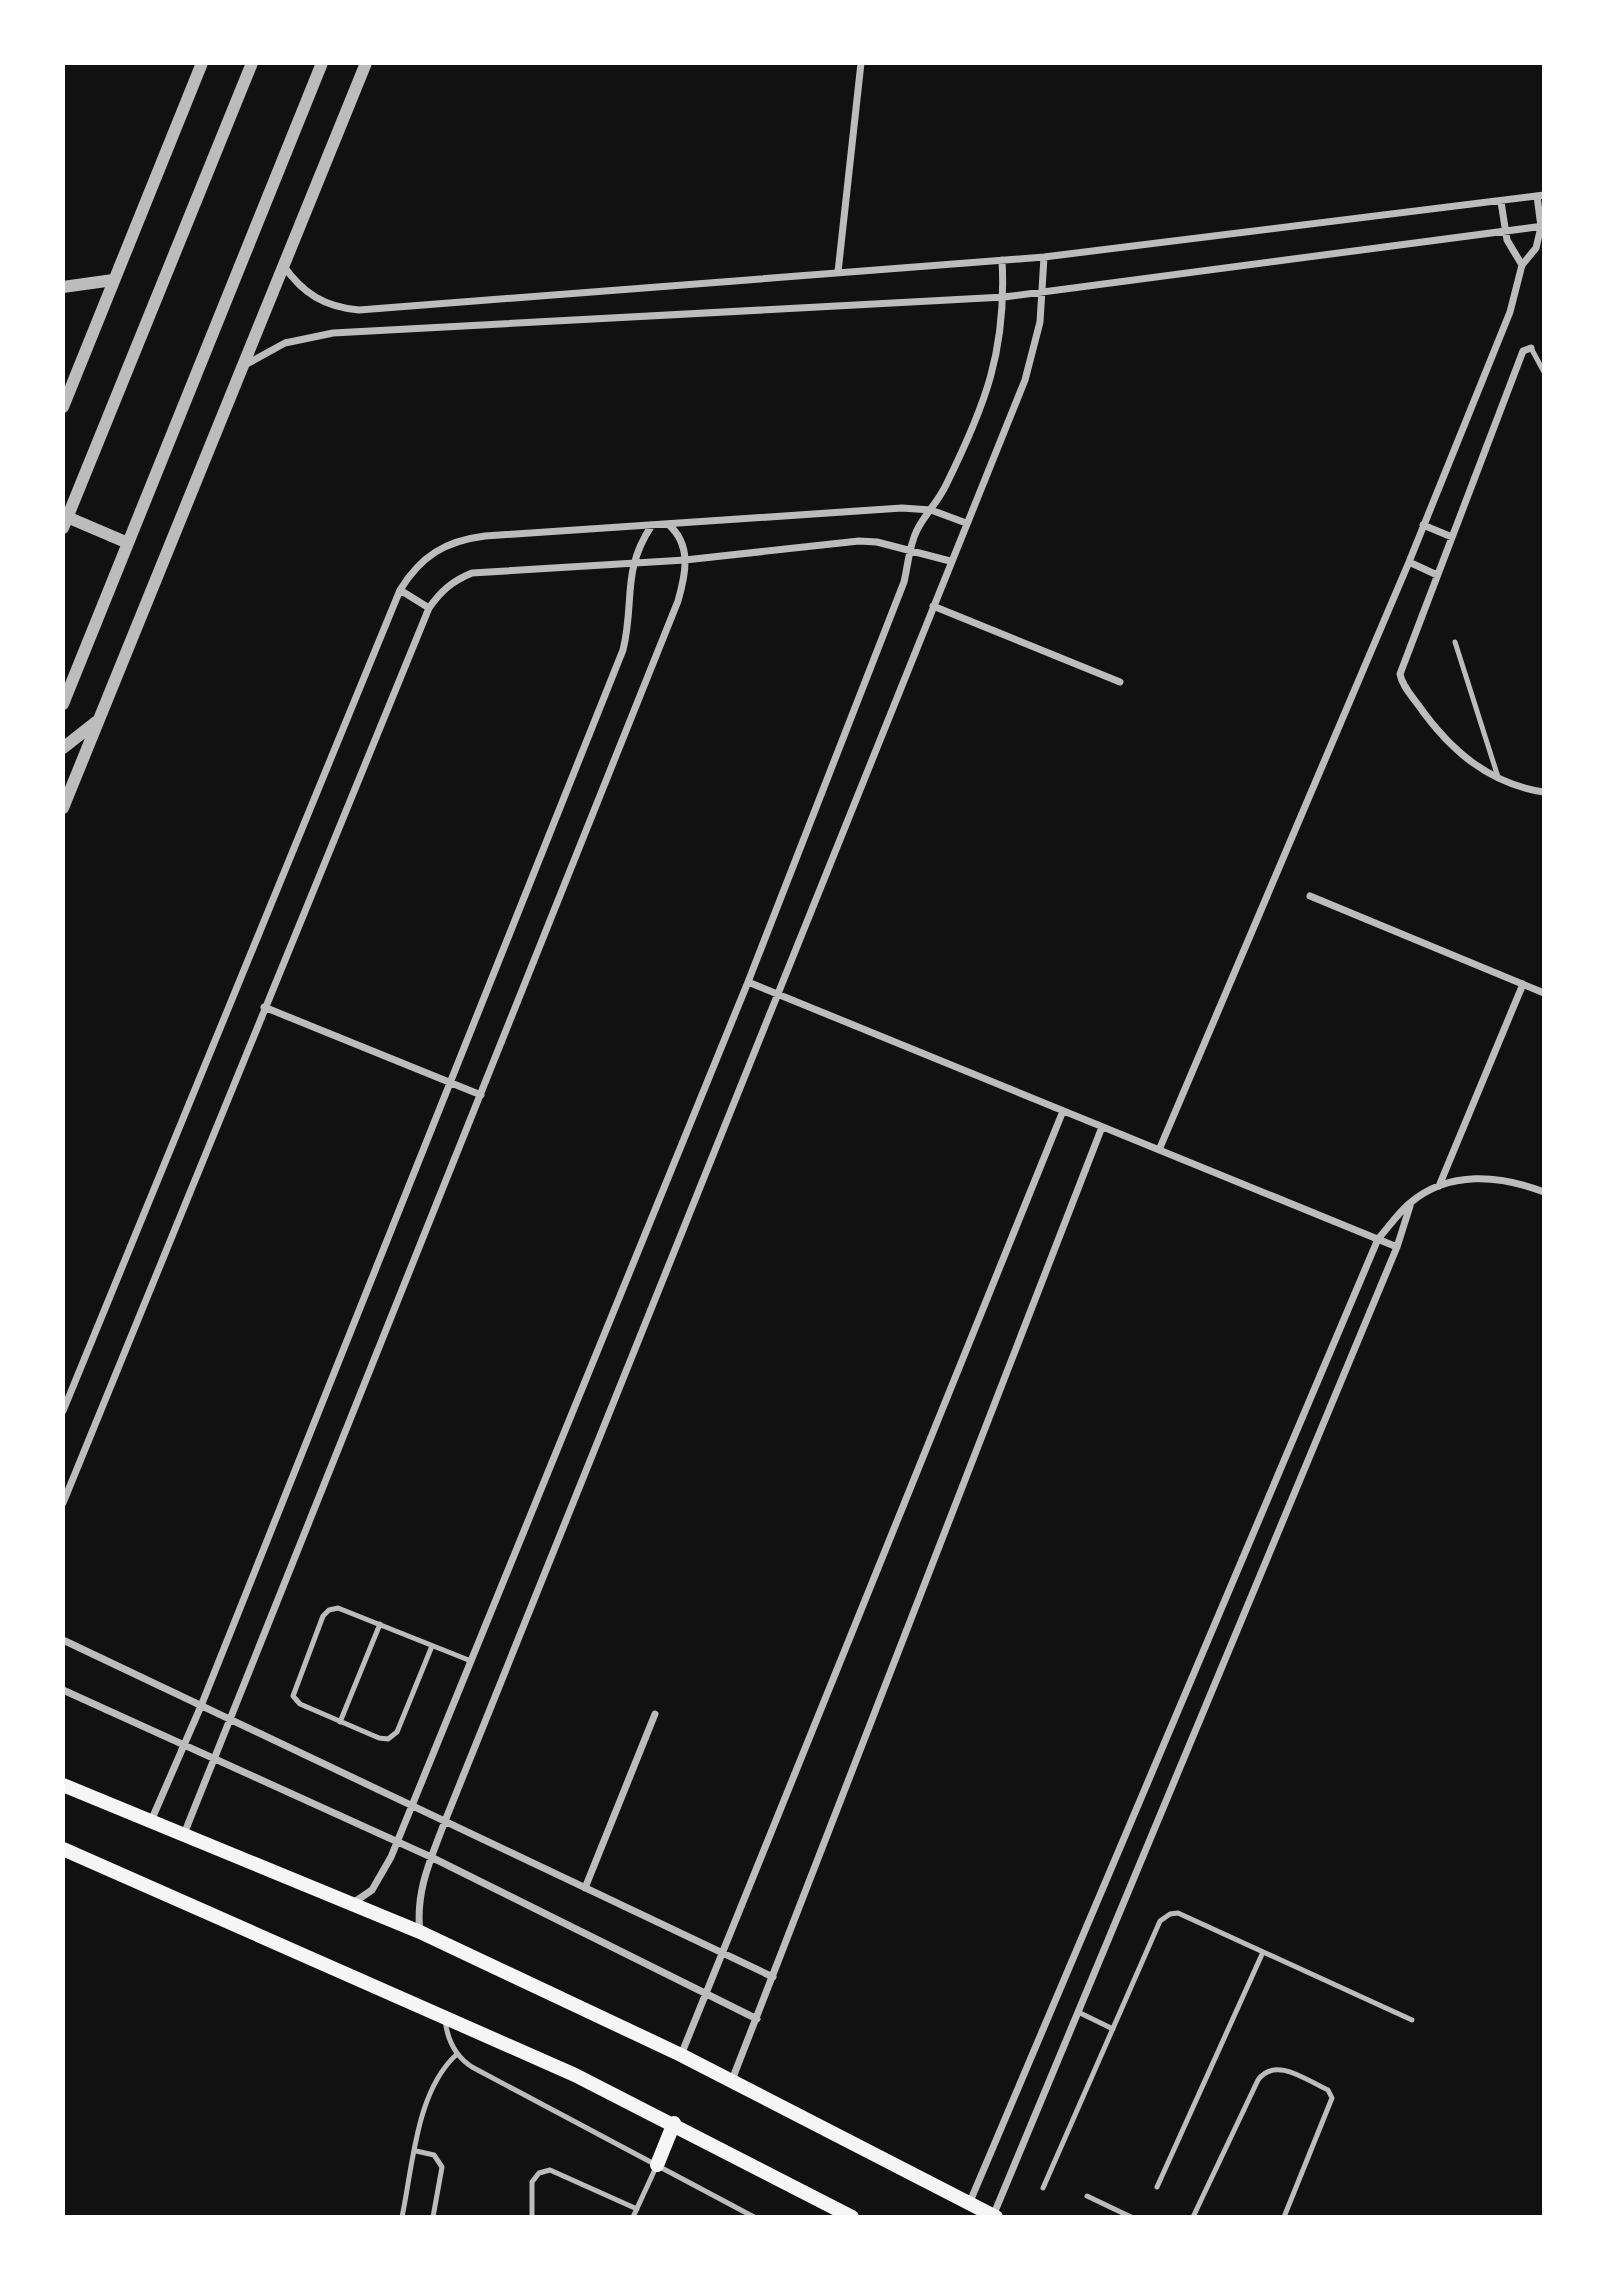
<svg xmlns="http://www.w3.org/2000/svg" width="1607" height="2280" font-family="'Fira Sans Condensed',sans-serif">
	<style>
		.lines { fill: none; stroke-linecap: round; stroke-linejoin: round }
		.service { stroke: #bcbcbc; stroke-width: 5 }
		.minor { stroke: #bcbcbc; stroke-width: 7 }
		.tertiary { stroke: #bcbcbc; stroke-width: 12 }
		.secondary { stroke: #f5f5f5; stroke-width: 14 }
	</style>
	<rect width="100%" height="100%" fill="#111"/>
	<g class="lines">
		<path class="service" d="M 1531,348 L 1544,372
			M 1455,642 L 1498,777
			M 432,1646 L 397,1732 L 388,1739 L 379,1738 L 300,1704 L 293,1696 L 323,1616 L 329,1610 L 338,1608 L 471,1661
			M 340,1722 L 380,1624
			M 1078,2012 L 1113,2029
			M 445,2019 C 447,2039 455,2056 472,2067 L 754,2217
			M 416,2151 L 434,2155 L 442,2167 L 433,2217
			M 1157,2187 L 1263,1952
			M 1043,2188 L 1160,1921 L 1170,1914 L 1178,1913 L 1412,2020
			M 1087,2196 L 1131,2217
			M 402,2217 C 413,2165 416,2091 457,2054
			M 532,2217 L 532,2182 L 539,2173 L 550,2170 L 637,2209
			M 633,2217 L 657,2165
			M 1193,2217 L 1258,2080 C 1275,2056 1306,2080 1328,2090 L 1332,2098 L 1284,2217"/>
		<path class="minor" d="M 1501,202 L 1507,240 L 1522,265
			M 283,265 C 303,294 325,307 359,310 L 1044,257 L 1544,195
			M 838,272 L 861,63
			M 1531,348 L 1523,351 L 1400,674 C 1402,686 1412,696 1419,706 C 1450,750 1489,784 1544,792
			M 245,365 L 285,343 L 333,333 L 1004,297 L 1544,226
			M 1423,525 L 1452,537
			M 1409,562 L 1437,575
			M 400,590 L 429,608
			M 933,606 L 1120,682
			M 1310,896 L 1544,993
			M 748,982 L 1397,1247
			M 264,1007 L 481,1095
			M 1159,1150 L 1409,562 L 1510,312 L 1522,265 L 1536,248 L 1541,227 L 1537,196
			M 1439,1186 L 1523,984
			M 63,1411 L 400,590 C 421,556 445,541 485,536 L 902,508 L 931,510 L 966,523
			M 63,1503 L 429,608 C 441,591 452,581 472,573 L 685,560 L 859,541 L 877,542 L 950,561
			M 63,1640 L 773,1977
			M 63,1690 L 431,1857 L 757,2019
			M 151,1821 L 201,1706 L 623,650 C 635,602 621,571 652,525
			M 184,1834 L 678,601 C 686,573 692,545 668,524
			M 585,1888 L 655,1714
			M 353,1903 L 372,1890 L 391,1857 L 748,982 L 904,582 C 908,565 909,546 917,530 C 925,514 938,502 946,485 C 985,406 1007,350 1002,260
			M 420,1932 C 415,1892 431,1858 445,1821 L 1025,380 L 1040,322 L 1044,257
			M 681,2055 L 1063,1111
			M 732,2080 L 1102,1127
			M 969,2204 L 1378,1239 C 1388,1228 1398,1213 1410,1203 C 1449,1170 1500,1175 1544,1192
			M 993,2216 L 1397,1247 L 1410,1206"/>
		<path class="tertiary" d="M 63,287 L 113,280
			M 63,407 L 202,63
			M 67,517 L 128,543
			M 63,528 L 252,63
			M 63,704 L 322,63
			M 63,748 L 96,722
			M 63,808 L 366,63"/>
		<path class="secondary" d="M 63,1785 L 420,1932 L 681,2055 L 996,2217
			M 63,1849 L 575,2075 L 852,2217
			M 657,2165 L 674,2123"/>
	</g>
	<rect width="1607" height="2280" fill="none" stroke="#ffffff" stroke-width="130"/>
</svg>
